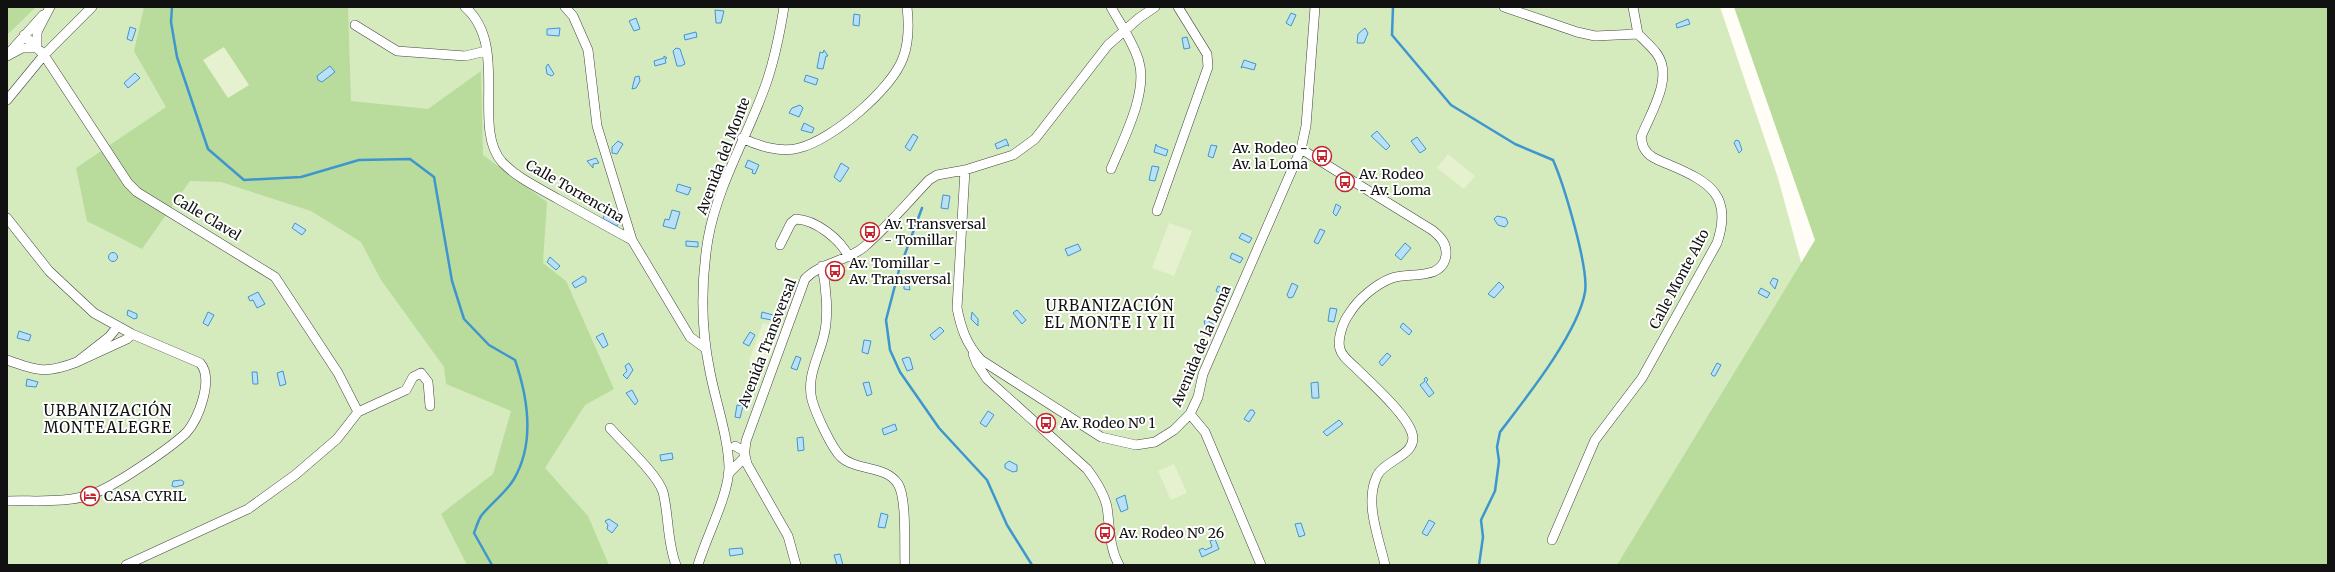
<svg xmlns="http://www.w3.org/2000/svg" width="2335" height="572" font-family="Merriweather,serif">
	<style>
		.green { fill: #d5ebbd }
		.forest { fill: #b9dc9c }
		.pitch { fill: #e6f2cf }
		.water { fill: #b9e0f7; stroke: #3f96cf }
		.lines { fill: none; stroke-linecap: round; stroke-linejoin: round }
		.stream { stroke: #3f96cf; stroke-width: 2.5 }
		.minor-casing { stroke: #444; stroke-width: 10 }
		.minor { stroke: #fff; stroke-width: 9 }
		.labels { text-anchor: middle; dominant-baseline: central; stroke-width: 4; stroke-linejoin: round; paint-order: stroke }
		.poi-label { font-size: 14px; fill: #111; stroke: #fff; text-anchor: start }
		.street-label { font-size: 14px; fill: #111; stroke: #fff }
		.neighbourhood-label { font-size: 15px; letter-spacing: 1px; fill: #111; stroke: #fff }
	</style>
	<rect width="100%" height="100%" fill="#fffdf5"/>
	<path class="green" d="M 7,7 L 1720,7 L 1778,178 L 1801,262 L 1818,338 L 1770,565 L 7,565 Z"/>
	<path class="forest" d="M 7,7 L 36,7 L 7,35 Z
		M 144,7 L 348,7 L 351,101 L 428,109 L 481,71 L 483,155 L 547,202 L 543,263 L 566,281 L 614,389 L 585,405 L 545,468 L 588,516 L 609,565 L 467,565 L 441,514 L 493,474 L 511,411 L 446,384 L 444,367 L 381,280 L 361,242 L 311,211 L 221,182 L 190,181 L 142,249 L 87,221 L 76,168 L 166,107 L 134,51 Z
		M 1734,7 L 2328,7 L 2328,565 L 1617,565 L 1815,240 Z"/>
	<path class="pitch" d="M 224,47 L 249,85 L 228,98 L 203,60 Z
		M 1448,154 L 1475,176 L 1464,189 L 1437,168 Z
		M 1169,223 L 1192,231 L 1174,276 L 1152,268 Z
		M 763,323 L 781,329 L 766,367 L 749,361 Z
		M 1174,464 L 1187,493 L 1171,500 L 1158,471 Z"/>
	<path class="water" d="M 715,10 L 724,11 L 721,23 L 716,23 Z
		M 1291,13 L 1296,15 L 1291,26 L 1286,23 Z
		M 854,14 L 860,15 L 859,26 L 853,25 Z
		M 636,18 L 640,29 L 634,31 L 629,21 Z
		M 1688,19 L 1690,24 L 1677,28 L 1676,24 Z
		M 130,27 L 136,29 L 132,41 L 127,39 Z
		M 560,28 L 559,36 L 547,35 L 547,29 Z
		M 1365,28 L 1368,33 L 1364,43 L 1357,43 L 1358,34 Z
		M 696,32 L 697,37 L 685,40 L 684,35 Z
		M 1187,37 L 1190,48 L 1184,49 L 1182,38 Z
		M 676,48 L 680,49 L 685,64 L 681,66 L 677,66 L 673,51 Z
		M 824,50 L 828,56 L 826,56 L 823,69 L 817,68 L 820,52 L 823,53 Z
		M 664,56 L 667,58 L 665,59 L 666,63 L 655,66 L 654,61 L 664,58 Z
		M 1244,60 L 1256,64 L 1254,70 L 1243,67 L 1241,68 Z
		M 548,64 L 554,74 L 552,76 L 547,74 L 546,67 Z
		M 330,66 L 335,72 L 322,82 L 318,80 L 317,76 Z
		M 135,73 L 140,78 L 128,88 L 124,83 Z
		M 806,75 L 818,79 L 816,85 L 804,81 Z
		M 639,76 L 640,81 L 636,88 L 632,89 L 635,77 Z
		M 800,105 L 803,108 L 799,117 L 789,113 L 792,108 Z
		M 804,123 L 814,128 L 812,133 L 801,130 Z
		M 1377,131 L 1390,146 L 1386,150 L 1371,136 Z
		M 913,134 L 918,137 L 910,151 L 905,147 Z
		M 1417,137 L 1426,149 L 1420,153 L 1411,141 Z
		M 1006,139 L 1009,146 L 1007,145 L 997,149 L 995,144 Z
		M 1736,140 L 1739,141 L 1742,150 L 1739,153 L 1734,143 Z
		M 618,141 L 623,144 L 617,154 L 612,153 L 612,147 Z
		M 1156,144 L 1157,146 L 1168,150 L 1166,156 L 1154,152 Z
		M 1211,145 L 1217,146 L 1213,158 L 1208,156 Z
		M 596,158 L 599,163 L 593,164 L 593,168 L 587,161 Z
		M 748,160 L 759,165 L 755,174 L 752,173 L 753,170 L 745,167 Z
		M 841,163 L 849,168 L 840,182 L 834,177 Z
		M 1152,166 L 1159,167 L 1155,181 L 1149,180 Z
		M 678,184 L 691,188 L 688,195 L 676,191 Z
		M 943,195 L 950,196 L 948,209 L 941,208 Z
		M 1336,204 L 1341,207 L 1336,216 L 1333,213 Z
		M 672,210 L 680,212 L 675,229 L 663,226 L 665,219 L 669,220 Z
		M 604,215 L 619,223 L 617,226 L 603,219 Z
		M 1497,216 L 1506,218 L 1508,223 L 1505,227 L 1498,225 L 1494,219 Z
		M 295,223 L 306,230 L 302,235 L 292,228 Z
		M 1320,229 L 1325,231 L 1318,244 L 1314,242 Z
		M 1242,233 L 1252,238 L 1249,243 L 1239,238 Z
		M 686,241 L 698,242 L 698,247 L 686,246 Z
		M 1405,243 L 1411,248 L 1401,260 L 1395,255 Z
		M 1078,244 L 1081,250 L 1068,256 L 1065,249 Z
		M108.5 257a4.5 4.5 0 1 1 9 0a4.5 4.5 0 1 1-9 0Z
		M 1232,253 L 1243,258 L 1240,263 L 1230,258 Z
		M 550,257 L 560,266 L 556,270 L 547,262 Z
		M 583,276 L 586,278 L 586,282 L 575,288 L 572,283 Z
		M 908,277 L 910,290 L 904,289 L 904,278 Z
		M 1773,278 L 1778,280 L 1775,289 L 1770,283 Z
		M 1499,282 L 1504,287 L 1494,298 L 1488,294 Z
		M 1292,283 L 1298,286 L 1293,297 L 1289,298 L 1287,295 Z
		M 1218,286 L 1228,291 L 1226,296 L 1216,291 Z
		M 1761,288 L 1770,293 L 1767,298 L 1758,293 Z
		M 258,292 L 265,304 L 257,308 L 253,300 L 250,301 L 248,297 Z
		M 1330,308 L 1337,309 L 1334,322 L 1328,321 Z
		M 128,310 L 137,314 L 137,318 L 134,319 L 127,315 Z
		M 1017,310 L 1026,320 L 1022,324 L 1013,313 Z
		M 208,312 L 214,315 L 208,326 L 203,323 Z
		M 762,312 L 773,315 L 772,320 L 761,318 Z
		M 972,312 L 978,319 L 978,326 L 971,319 Z
		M 1207,320 L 1215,325 L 1215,329 L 1205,325 L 1204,321 Z
		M 1403,323 L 1412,331 L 1409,335 L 1400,327 Z
		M 940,327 L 944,331 L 934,340 L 930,335 Z
		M 19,331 L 31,335 L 29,341 L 17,338 Z
		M 750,332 L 755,335 L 749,346 L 743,343 Z
		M 603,333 L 608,345 L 603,348 L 596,337 Z
		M 864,340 L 871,341 L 868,354 L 862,352 Z
		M 1387,353 L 1391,356 L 1382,366 L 1379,362 Z
		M 796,356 L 801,358 L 797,370 L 791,368 Z
		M 908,357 L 910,358 L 913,369 L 907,371 L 902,359 Z
		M 629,363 L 633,370 L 627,379 L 623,375 L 627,371 L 625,366 Z
		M 1717,363 L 1721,365 L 1715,376 L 1713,376 L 1711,374 Z
		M 283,371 L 286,384 L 280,386 L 277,373 Z
		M 252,372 L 257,372 L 258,384 L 253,384 Z
		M 1426,377 L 1428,380 L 1426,382 L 1434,393 L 1429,397 L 1420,385 L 1425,381 L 1424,379 Z
		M 27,379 L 38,382 L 36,387 L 26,386 Z
		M 869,382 L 872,394 L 867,396 L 863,383 Z
		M 1318,382 L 1319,398 L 1312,398 L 1311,383 Z
		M 632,390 L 638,401 L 635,405 L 626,393 Z
		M 737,405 L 743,406 L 740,418 L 735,417 Z
		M 1250,410 L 1253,410 L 1255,413 L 1249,422 L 1244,419 Z
		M 988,411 L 994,415 L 986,427 L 980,423 Z
		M 1339,420 L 1343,424 L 1327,436 L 1323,432 Z
		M 895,424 L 897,430 L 884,435 L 882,429 Z
		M 803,437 L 804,450 L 798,451 L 797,438 Z
		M 672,453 L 673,459 L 661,461 L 660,455 Z
		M 1009,461 L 1017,465 L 1017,471 L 1013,472 L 1005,468 L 1005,464 Z
		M 181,480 L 184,482 L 183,485 L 175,487 L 172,486 L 173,481 Z
		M 1125,495 L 1128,509 L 1121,512 L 1116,499 Z
		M 881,513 L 888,515 L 885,528 L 878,527 Z
		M 609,519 L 618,525 L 612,533 L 607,529 L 608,525 L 605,521 Z
		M 1429,520 L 1435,523 L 1427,536 L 1422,533 Z
		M 1301,523 L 1305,535 L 1299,537 L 1295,524 Z
		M 1215,539 L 1219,549 L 1202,557 L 1199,550 L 1203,548 L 1205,550 L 1212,547 L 1210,541 Z
		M 742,548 L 743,554 L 730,556 L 729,549 Z
		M 840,554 L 843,565 L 837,565 L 834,555 Z"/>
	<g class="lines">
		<path class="stream" d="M 172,7 L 171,22 L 177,57 L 208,149 L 244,180 L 301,177 L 359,160 L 410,159 L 434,177 L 452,281 L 464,319 L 489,345 L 515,360 C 528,398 535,443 514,479 C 506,493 491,503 481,516 C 478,521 476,528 474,533 L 492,565
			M 1393,7 L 1392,35 L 1451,105 L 1515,144 L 1553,160 C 1564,185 1589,268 1585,292 C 1578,333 1526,398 1500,432 L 1497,447 L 1499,461 L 1495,491 L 1481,520 L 1483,537 L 1479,565
			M 922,208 L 899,270 L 886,320 L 890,350 L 900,372 L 939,428 L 987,480 L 1007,525 L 1032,565"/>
		<defs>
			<path id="minor" d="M 465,7 C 510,46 471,127 502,162 C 517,178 539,188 558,199 C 583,213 608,227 632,240
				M 565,7 L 573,16 L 588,50 L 597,126 L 632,240 L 690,337 L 705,348
				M 1111,7 C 1120,24 1134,43 1139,62 C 1148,93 1123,140 1111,169
				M 1504,7 L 1577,32 L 1595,36 L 1638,34 C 1644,40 1652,47 1657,54 C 1674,78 1650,114 1641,137 C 1642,140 1642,145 1644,148 C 1649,158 1661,161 1670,165 C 1710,182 1733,196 1717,243 L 1642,378 L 1595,440 L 1552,540
				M 1633,7 L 1638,34
				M 355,25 L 397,51 L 465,56 L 486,51
				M 24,35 L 44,55 L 128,183 L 137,192 L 275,277 L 338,373 L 358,412 L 337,439 L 295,475 L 248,509 L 126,565
				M 9,53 L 43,15
				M 7,56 L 22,48 L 37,48 L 37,32 L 50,7
				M 7,100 L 44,55 L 92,7
				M 742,138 C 758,146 781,153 799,148 C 832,140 891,90 903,58 C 909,42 909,24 907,7
				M 1301,149 L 1432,230 C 1441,237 1447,244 1446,255 C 1443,281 1409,272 1392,278 C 1376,284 1358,299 1349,314 C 1343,322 1337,339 1340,349 C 1342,357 1351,363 1357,369 C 1371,383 1406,414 1412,433 C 1419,455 1384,460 1377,476 C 1364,503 1379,538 1385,565
				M 965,170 L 957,308 C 961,328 966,344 981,360 L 1101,437 L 1136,445 L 1155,442 L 1174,430 L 1190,414 L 1198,397 L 1203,374 L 1301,149 L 1306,126 L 1315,7
				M 1157,211 L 1208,67 L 1207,54 L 1178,7
				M 7,218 L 49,271 L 94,313 L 132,334 L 200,363 C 214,378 199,419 186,433 C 169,449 116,485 95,493 C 68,504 35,500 7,501
				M 780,245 L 791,223 L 796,219 C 816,220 840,239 849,257
				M 822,266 C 826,286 829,315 824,335 C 819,357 806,377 812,400 C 816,414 831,447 841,457 C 856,471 886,465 898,484 C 907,498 904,546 905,565
				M 118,326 L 109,337 L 77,362 L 127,339 L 132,334
				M 973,354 L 977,364 L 987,379 L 1087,469 C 1096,481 1104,493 1107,507 C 1110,527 1109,547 1119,565
				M 7,360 C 37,371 46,374 77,362
				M 358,412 L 406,390 L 413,377 L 421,373 L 428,382 L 430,406
				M 1190,414 L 1205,432 L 1261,565
				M 610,428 C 623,443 658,475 663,492 C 669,516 667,542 676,565
				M 735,446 L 744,451 L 747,464 L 788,536 L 796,565
				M 728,474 L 744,458 L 746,441 L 805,279 C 821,262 846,262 864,247 C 887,227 908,202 929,180 L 937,175 L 965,170 L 1013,155 L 1035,139 L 1108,45 L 1139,18 L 1155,7
				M 698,565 C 706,537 729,495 729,467 C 728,436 716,403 710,372 C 701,329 701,282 708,239 C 718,183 749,134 767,81 C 775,57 780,32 784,7"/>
		</defs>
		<use href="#minor" class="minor-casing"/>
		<use href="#minor" class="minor"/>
	</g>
	<defs>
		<symbol id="bus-ring" viewBox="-11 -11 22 22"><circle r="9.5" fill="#fff" stroke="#c4262e" stroke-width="1.5"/><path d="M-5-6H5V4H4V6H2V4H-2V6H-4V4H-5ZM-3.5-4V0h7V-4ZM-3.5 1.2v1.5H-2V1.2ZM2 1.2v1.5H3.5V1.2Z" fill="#c4262e"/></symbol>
		<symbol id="hotel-ring" viewBox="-11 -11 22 22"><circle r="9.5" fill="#fff" stroke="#c4262e" stroke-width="1.5"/><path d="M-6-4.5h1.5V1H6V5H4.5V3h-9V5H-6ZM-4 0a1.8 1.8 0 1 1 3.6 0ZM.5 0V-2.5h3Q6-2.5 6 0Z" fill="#c4262e"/></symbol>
	</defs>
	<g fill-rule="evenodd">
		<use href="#bus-ring" x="1311" y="145" width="22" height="22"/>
		<use href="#bus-ring" x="1334" y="171" width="22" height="22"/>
		<use href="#bus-ring" x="859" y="221" width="22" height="22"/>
		<use href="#bus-ring" x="824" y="260" width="22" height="22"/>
		<use href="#bus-ring" x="1035" y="412" width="22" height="22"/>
		<use href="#hotel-ring" x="79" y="485" width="22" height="22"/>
		<use href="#bus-ring" x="1094" y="522" width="22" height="22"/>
	</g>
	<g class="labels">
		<g class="poi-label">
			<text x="1308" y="148" text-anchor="end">Av. Rodeo -<tspan x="1308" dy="16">Av. la Loma</tspan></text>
			<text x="1359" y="174">Av. Rodeo<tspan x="1359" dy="16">- Av. Loma</tspan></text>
			<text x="884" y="224">Av. Transversal<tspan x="884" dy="16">- Tomillar</tspan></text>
			<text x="849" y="263">Av. Tomillar -<tspan x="849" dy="16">Av. Transversal</tspan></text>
			<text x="1060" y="423">Av. Rodeo Nº 1</text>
			<text x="104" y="496">CASA CYRIL</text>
			<text x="1119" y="533">Av. Rodeo Nº 26</text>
		</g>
		<g class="street-label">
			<text transform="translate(723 156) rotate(-69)">Avenida del Monte</text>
			<text transform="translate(575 191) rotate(30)">Calle Torrencina</text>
			<text transform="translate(207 217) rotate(31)">Calle Clavel</text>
			<text transform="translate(1679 279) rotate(-62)">Calle Monte Alto</text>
			<text transform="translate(767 343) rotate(-69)">Avenida Transversal</text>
			<text transform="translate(1201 346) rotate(-67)">Avenida de la Loma</text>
		</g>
		<g class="neighbourhood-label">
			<text x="1110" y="305">URBANIZACIÓN<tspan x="1110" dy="17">EL MONTE I Y II</tspan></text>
			<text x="108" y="410">URBANIZACIÓN<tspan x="108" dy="17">MONTEALEGRE</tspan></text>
		</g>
	</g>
	<rect width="2335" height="572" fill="none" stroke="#111111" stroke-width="16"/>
</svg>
